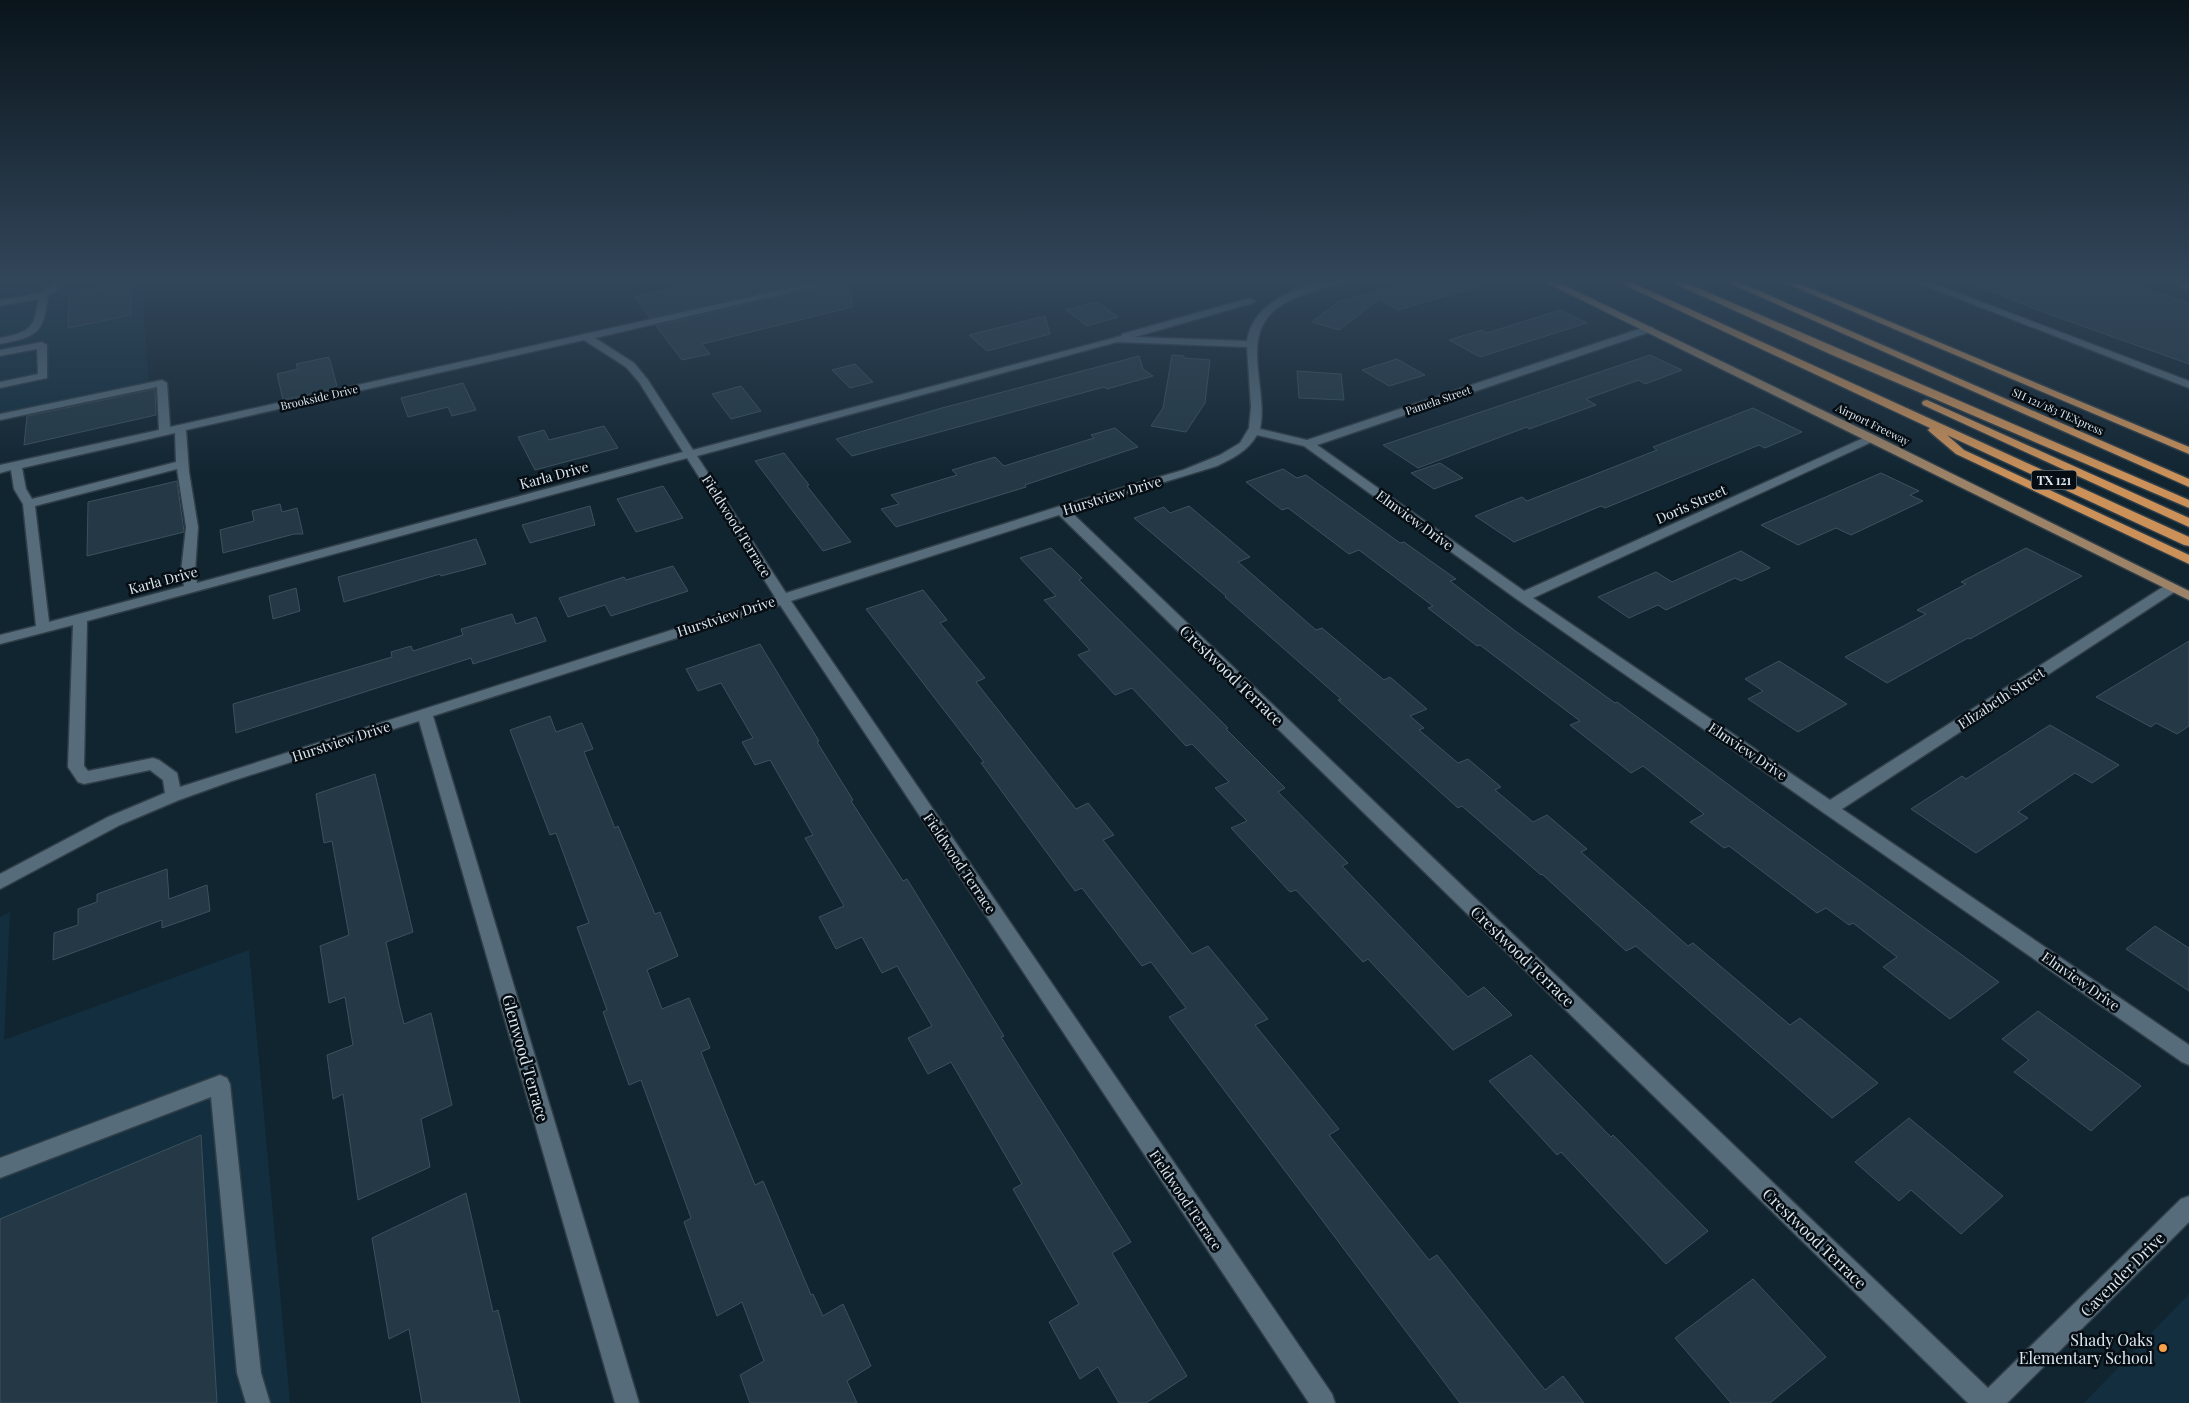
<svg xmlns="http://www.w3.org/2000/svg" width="2189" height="1403" font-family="'Playfair Display',serif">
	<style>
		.built { fill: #132f3f }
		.building { fill: #243945; stroke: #3c515e }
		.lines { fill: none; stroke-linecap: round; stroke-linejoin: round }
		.minor-casing { stroke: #303e48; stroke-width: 3 }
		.major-casing { stroke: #303e48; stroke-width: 3 }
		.highway-casing { stroke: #303e48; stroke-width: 3 }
		.minor { fill: #566c7a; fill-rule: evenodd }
		.major { fill: #9c8266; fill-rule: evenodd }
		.highway { fill: #cb9159; fill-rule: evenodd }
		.poi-dot { fill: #f7a248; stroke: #060d13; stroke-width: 2 }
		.labels { text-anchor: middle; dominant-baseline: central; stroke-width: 5; stroke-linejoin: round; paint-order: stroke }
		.far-street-label { font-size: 11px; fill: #dbe7f0; stroke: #060d13 }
		.shield { fill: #060d13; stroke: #9ba6ae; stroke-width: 1 }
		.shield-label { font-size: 12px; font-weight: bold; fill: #dbe7f0 }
		.street-label { font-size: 14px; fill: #dbe7f0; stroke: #060d13 }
		.near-street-label { font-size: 16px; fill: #dbe7f0; stroke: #060d13 }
		.near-poi-label { font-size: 16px; fill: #dbe7f0; stroke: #060d13; text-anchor: end }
	</style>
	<rect width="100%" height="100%" fill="#112531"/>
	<path class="built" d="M 0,279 L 141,279 L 149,381 L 0,414 Z
		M 10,912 L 4,1040 L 249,950 L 290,1403 L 0,1403 L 0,917 Z
		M 2189,1294 L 2189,1403 L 2084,1403 Z"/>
	<path class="building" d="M 693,279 L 821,279 L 650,318 L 634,297 L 697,283 Z
		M 1420,279 L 1482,279 L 1483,285 L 1398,310 L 1379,299 L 1339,330 L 1312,322 L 1338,302 Z
		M 1964,279 L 2107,279 L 2124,285 L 2129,283 L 2189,303 L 2189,364 L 2043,312 L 1964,281 Z
		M 849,280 L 852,307 L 702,344 L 710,354 L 682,360 L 656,326 Z
		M 130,283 L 131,315 L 68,328 L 69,295 Z
		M 1097,302 L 1118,317 L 1087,326 L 1066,310 Z
		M 1560,310 L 1587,323 L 1480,357 L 1449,340 L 1482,330 L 1487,333 Z
		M 1045,316 L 1050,334 L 987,351 L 969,335 Z
		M 1172,355 L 1184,356 L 1184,358 L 1210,360 L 1205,403 L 1186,432 L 1151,426 L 1163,408 Z
		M 1650,355 L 1682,370 L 1645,384 L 1639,380 L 1586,399 L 1596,405 L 1529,429 L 1527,427 L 1418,468 L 1383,445 Z
		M 1139,356 L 1143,369 L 1153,376 L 1107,389 L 1104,387 L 852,456 L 836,439 L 942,408 Z
		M 329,357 L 337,386 L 328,390 L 283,400 L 277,374 L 298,369 L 296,364 Z
		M 1397,359 L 1425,375 L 1389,386 L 1362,370 Z
		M 855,364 L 873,382 L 850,388 L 832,370 Z
		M 1297,371 L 1341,374 L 1344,400 L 1299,398 Z
		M 463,383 L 476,410 L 452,416 L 448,407 L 408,417 L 401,398 Z
		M 741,386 L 761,411 L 731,419 L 712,394 Z
		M 155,389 L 156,415 L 24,445 L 27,416 Z
		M 1753,408 L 1802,432 L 1765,448 L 1759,445 L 1605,508 L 1601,506 L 1514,542 L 1475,516 L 1522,497 L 1527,501 L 1657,450 L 1653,447 Z
		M 604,426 L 618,448 L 535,470 L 518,437 L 544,430 L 549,440 Z
		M 1115,428 L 1138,447 L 1025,485 L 1026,487 L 896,527 L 881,509 L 899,504 L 891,495 L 957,475 L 952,470 L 995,457 L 1004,466 L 1094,438 L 1091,435 Z
		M 784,453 L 809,485 L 807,486 L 851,542 L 823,551 L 755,461 Z
		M 1440,463 L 1463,478 L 1434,489 L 1411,473 Z
		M 1283,469 L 1297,478 L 1306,475 L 1400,543 L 1404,542 L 1456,579 L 1450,581 L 1514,630 L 1615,703 L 1617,702 L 1775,819 L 1999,982 L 1950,1019 L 1883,967 L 1897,957 L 1853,923 L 1849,925 L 1826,908 L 1817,913 L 1729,846 L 1724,848 L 1690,822 L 1704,814 L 1643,766 L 1631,773 L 1570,725 L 1580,721 L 1480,645 L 1477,646 L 1428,608 L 1433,606 L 1359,550 L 1349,554 L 1288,508 L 1282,510 L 1246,482 Z
		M 1881,473 L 1919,491 L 1910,495 L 1923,501 L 1851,535 L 1836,528 L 1798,545 L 1761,525 Z
		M 177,481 L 184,532 L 87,556 L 88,502 Z
		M 663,486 L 683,518 L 636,532 L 617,499 Z
		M 280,504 L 282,512 L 297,508 L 303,534 L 294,534 L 223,553 L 220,530 L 254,521 L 252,511 Z
		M 590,506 L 595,525 L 530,543 L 522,525 Z
		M 1189,506 L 1250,557 L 1238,562 L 1316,630 L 1322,628 L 1384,680 L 1390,677 L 1427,709 L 1410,716 L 1424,728 L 1419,730 L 1458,763 L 1468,759 L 1501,787 L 1495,790 L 1533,822 L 1547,815 L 1587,849 L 1581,852 L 1688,946 L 1693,943 L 1790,1025 L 1800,1018 L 1878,1083 L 1832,1118 L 1636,946 L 1626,951 L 1542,874 L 1541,875 L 1462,806 L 1458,808 L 1338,700 L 1341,699 L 1225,597 L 1226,596 L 1134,518 L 1164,507 L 1170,513 Z
		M 476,539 L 486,564 L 441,576 L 440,574 L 344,602 L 338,577 Z
		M 1051,548 L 1082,578 L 1079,580 L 1228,728 L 1226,729 L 1285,788 L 1278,792 L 1348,863 L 1342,866 L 1468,997 L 1484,987 L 1512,1015 L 1453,1050 L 1368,959 L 1363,962 L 1296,890 L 1290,892 L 1231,828 L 1247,821 L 1215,788 L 1229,782 L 1192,744 L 1186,746 L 1132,688 L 1115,695 L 1078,655 L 1090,650 L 1044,600 L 1056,596 L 1020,558 Z
		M 2026,548 L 2082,576 L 1970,639 L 1968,638 L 1887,683 L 1845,657 L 1926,614 L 1917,610 L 1966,584 L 1961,582 Z
		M 1741,551 L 1770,568 L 1741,581 L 1735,578 L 1666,610 L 1658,605 L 1629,618 L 1598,597 L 1656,572 L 1672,582 Z
		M 673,566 L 688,591 L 611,616 L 605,605 L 568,617 L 559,598 L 624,577 L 626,580 Z
		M 296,588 L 300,611 L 273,619 L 269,596 Z
		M 923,590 L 947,620 L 940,623 L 985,678 L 976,682 L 1076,809 L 1088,803 L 1114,835 L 1103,840 L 1192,954 L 1208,946 L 1268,1019 L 1255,1025 L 1339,1129 L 1329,1135 L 1429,1260 L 1437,1255 L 1545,1390 L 1563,1376 L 1584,1403 L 1460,1403 L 1169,1017 L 1186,1008 L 1151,962 L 1142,966 L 1082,888 L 1075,891 L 981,763 L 984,762 L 866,609 Z
		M 512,614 L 516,624 L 536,617 L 546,641 L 473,664 L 471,658 L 236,733 L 233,704 L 392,657 L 391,652 L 411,646 L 413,651 L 463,635 L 461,629 Z
		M 2189,641 L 2189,726 L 2177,734 L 2156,723 L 2151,727 L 2096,697 Z
		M 760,644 L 819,741 L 817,742 L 853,800 L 851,801 L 903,881 L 907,879 L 1004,1036 L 1001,1037 L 1131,1242 L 1112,1253 L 1187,1376 L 1146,1403 L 1119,1403 L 1098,1367 L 1080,1379 L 1049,1322 L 1079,1304 L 1013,1189 L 1022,1184 L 951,1062 L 928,1074 L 908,1038 L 932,1026 L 897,966 L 882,973 L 862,937 L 836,949 L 819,917 L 844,906 L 805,838 L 813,835 L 770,760 L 755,765 L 742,742 L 753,738 L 721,683 L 698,691 L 686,669 Z
		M 1779,661 L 1847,704 L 1798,732 L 1748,699 L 1763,691 L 1745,679 Z
		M 550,716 L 556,732 L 582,723 L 593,749 L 584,752 L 615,828 L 618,826 L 655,914 L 660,912 L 678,956 L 647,970 L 662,1009 L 689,998 L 710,1048 L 701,1052 L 755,1185 L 763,1181 L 811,1295 L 813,1294 L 823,1316 L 843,1304 L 871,1366 L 847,1381 L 857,1403 L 750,1403 L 740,1375 L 764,1361 L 742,1302 L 717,1316 L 684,1222 L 691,1218 L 641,1080 L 629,1085 L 603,1012 L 607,1010 L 577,927 L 589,923 L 556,833 L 550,835 L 510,730 Z
		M 2050,725 L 2119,765 L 2092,783 L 2075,773 L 2018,812 L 2028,818 L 1976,853 L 1911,809 L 1962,776 L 1966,779 Z
		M 375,774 L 413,932 L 386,942 L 399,1004 L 404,1024 L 431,1013 L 452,1105 L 421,1119 L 430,1167 L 358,1200 L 343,1094 L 333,1099 L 327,1055 L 353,1045 L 345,997 L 329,1003 L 320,946 L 349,935 L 332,841 L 324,843 L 316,794 Z
		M 167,869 L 169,899 L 207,885 L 210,911 L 162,928 L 162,920 L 53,960 L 54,933 L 78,925 L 78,909 L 97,902 L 97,894 Z
		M 2155,926 L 2189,948 L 2189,991 L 2126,949 Z
		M 2038,1011 L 2141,1086 L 2091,1131 L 2014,1072 L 2029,1060 L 2002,1039 Z
		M 1531,1055 L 1611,1137 L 1613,1135 L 1708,1231 L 1666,1264 L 1561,1152 L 1557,1155 L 1489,1081 Z
		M 1909,1118 L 2003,1196 L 1961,1234 L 1911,1190 L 1899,1201 L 1855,1162 Z
		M 201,1135 L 217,1403 L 0,1403 L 0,1219 Z
		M 466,1193 L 493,1312 L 498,1310 L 520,1403 L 422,1403 L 409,1329 L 389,1339 L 372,1238 Z
		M 1753,1279 L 1826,1357 L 1770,1403 L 1731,1403 L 1675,1338 Z"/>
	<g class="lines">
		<defs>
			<path id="minor" d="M 53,279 L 63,279 L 62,286 L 48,296 C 44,334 36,337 0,344 L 0,338 C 29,332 35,329 38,299 L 0,306 L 0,300 L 40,293 L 53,285 Z
				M 830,279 L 847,279 L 595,338 L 634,363 L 648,380 L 693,450 L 1121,336 L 1122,334 L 1250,298 L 1255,301 L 1253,303 L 1135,337 L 1247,341 C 1253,297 1314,279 1351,279 C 1345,284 1334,285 1326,287 C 1312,292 1296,296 1283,304 C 1236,332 1269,386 1260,429 L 1307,440 L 1645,327 L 1653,327 L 1653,331 L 1317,445 L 1524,591 L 1868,436 L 1876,436 L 1878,438 L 1876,440 L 1533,598 L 1830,800 L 2166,585 L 2176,585 L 2178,588 L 2176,591 L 1842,809 L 2189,1045 L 2189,1065 L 2182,1062 L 1518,600 L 1304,446 L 1257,435 C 1248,451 1233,458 1217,466 L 1070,511 L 1988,1388 L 2181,1199 L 2189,1196 L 2189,1222 L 2007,1403 L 1968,1403 L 1059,515 L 791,601 L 1332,1394 L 1335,1403 L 1309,1403 L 780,605 L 433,716 L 639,1403 L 615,1403 L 419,721 L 232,781 L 179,800 L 120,825 L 0,889 L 0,874 L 108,817 L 165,793 L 163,780 L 150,770 L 84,784 L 78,782 L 68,767 L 73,625 L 0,644 L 0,635 L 36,626 L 23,504 L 14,489 L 11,470 L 0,473 L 0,465 L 159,430 L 157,387 L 0,420 L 0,414 L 162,380 L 167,383 L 170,427 ZM 584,340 L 626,367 L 639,382 L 683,452 L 197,583 L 195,572 L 198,527 L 189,472 L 186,430 ZM 1117,342 L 1247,347 L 1251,407 L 1249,428 L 1240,443 L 1220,455 L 1183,470 L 1057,507 L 786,593 L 697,456 ZM 175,433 L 176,462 L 32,499 L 26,489 L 22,468 ZM 687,458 L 775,597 L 180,787 L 177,773 L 159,760 L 153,758 L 88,771 L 84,766 L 87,621 ZM 177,469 L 186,527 L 181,572 L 184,586 L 49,622 L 35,506 Z
				M 1908,279 L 1921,279 L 2189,381 L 2189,388 Z
				M 2162,279 L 2176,279 L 2189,284 L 2189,290 Z
				M 42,342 L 47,345 L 47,378 L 0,388 L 0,382 L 38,374 L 37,349 L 0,356 L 0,350 Z
				M 220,1075 L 227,1078 L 230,1084 L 261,1373 L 270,1403 L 246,1403 L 237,1373 L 211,1097 L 0,1178 L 0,1158 Z"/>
			<path id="major" d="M 1539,279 L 1551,279 L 1876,436 L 2189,591 L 2189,600 Z"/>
			<path id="highway" d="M 1612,279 L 1624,279 L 2189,537 L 2189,546 L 2184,545 L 1947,435 L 1964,450 L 2189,555 L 2189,564 L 1956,454 L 1930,432 L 1928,430 L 1930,428 Z
				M 1665,279 L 1677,279 L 2189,500 L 2189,508 L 1830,354 Z
				M 1720,279 L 1732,279 L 2189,479 L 2189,487 Z
				M 1776,279 L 1788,279 L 2189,447 L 2189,454 Z
				M 1927,400 L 2189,518 L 2189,527 L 1923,405 L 1922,403 L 1923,401 Z"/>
		</defs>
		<use href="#minor" class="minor-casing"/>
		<use href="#major" class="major-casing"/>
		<use href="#highway" class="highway-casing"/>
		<use href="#minor" class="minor"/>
		<use href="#major" class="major"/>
		<use href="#highway" class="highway"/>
	</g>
	<linearGradient id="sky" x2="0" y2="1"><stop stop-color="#09141b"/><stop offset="0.59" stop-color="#32465a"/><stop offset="1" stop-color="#32465a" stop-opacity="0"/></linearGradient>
	<rect width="2189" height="476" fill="url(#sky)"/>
	<circle class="poi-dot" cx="2163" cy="1348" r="5"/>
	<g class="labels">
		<g class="far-street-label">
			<text transform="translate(319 397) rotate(-13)">Brookside Drive</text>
			<text transform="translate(1438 400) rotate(-19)">Pamela Street</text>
			<text transform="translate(2058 411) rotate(24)">SH 121/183 TEXpress</text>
			<text transform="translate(1873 424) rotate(26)">Airport Freeway</text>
		</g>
		<rect class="shield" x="2031.5" y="470.5" width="45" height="19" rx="4"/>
		<g class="shield-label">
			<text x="2054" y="480">TX 121</text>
		</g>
		<g class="street-label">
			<text transform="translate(554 475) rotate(-15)">Karla Drive</text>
			<text transform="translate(1112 495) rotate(-17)">Hurstview Drive</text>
			<text transform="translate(1691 504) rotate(-24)">Doris Street</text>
			<text transform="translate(1415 520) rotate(36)">Elmview Drive</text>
			<text transform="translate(737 526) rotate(58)">Fieldwood Terrace</text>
			<text transform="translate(163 580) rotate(-15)">Karla Drive</text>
			<text transform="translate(726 616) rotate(-18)">Hurstview Drive</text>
			<text transform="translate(2001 698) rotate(-33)">Elizabeth Street</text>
			<text transform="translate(341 741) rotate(-18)">Hurstview Drive</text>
			<text transform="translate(1748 751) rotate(34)">Elmview Drive</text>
			<text transform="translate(960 863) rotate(56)">Fieldwood Terrace</text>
			<text transform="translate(2081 981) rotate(35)">Elmview Drive</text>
			<text transform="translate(1186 1200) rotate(56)">Fieldwood Terrace</text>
		</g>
		<g class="near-street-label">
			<text transform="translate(1232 675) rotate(44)">Crestwood Terrace</text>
			<text transform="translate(1523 956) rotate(44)">Crestwood Terrace</text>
			<text transform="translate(526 1058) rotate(74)">Glenwood Terrace</text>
			<text transform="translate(1815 1238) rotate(44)">Crestwood Terrace</text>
			<text transform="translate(2122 1274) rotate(-45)">Cavender Drive</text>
		</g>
		<g class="near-poi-label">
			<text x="2153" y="1339">Shady Oaks<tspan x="2153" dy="18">Elementary School</tspan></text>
		</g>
	</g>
</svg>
